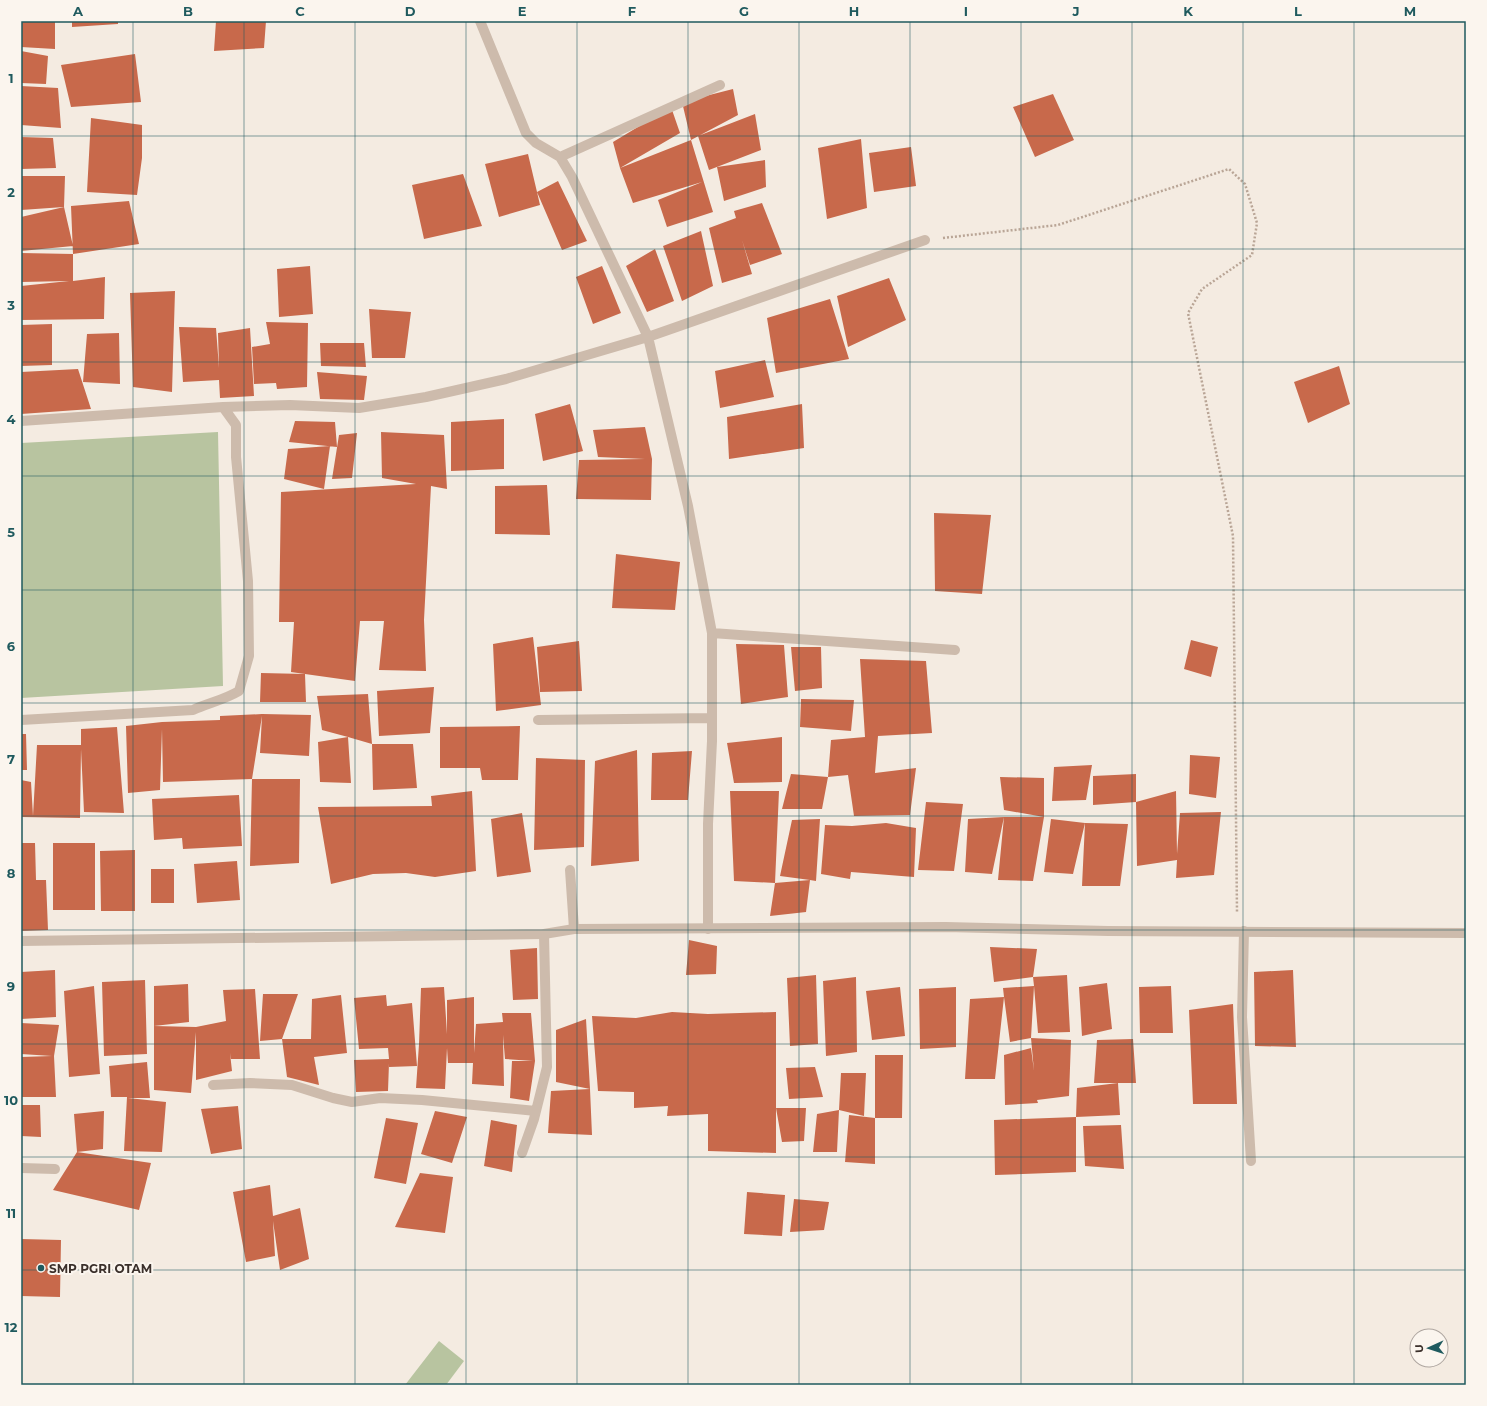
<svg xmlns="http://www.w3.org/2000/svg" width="1487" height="1406" font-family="Montserrat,sans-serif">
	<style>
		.green { fill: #b8c4a0 }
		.building { fill: #c8694b }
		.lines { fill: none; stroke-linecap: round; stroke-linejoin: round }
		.path { stroke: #b9a596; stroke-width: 2.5; stroke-dasharray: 2 2; stroke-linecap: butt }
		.service { stroke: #cdbbac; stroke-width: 10 }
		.minor { stroke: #cdbbac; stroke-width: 10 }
		.tertiary { stroke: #cdbbac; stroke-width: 10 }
		.grid { fill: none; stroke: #1f5a5e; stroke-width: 1; stroke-opacity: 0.55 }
		.poi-dot { fill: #1f5a5e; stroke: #fbf5ee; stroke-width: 1.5 }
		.labels { text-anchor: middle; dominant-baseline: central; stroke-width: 4; stroke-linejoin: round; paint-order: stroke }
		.poi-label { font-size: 12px; font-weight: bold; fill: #3b302b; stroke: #fbf5ee; text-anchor: start }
		.neatline { fill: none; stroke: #1f5a5e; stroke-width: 1.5 }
		.grid-label { font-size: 13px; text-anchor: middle; font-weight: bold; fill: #1f5a5e }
	</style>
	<rect width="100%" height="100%" fill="#f4ebe1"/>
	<path class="green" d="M 218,432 L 223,686 L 21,698 L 21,443 Z
		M 439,1341 L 464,1361 L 446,1385 L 405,1385 Z"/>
	<path class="building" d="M 21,21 L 55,21 L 55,49 L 21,47 Z
		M 72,21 L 118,21 L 118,24 L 72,27 Z
		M 216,21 L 266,21 L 264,48 L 214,51 Z
		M 21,51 L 48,56 L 46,84 L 21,83 Z
		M 135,54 L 141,102 L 71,107 L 61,65 Z
		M 21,86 L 58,88 L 61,128 L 21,125 Z
		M 733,89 L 738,115 L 691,140 L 682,102 Z
		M 1053,94 L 1074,140 L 1035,157 L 1013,107 Z
		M 671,107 L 680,133 L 620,168 L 691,140 L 713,212 L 667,227 L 658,200 L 702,182 L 633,203 L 620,168 L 613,142 Z
		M 755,114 L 761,150 L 709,170 L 698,136 Z
		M 91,118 L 142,125 L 142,158 L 137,195 L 87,192 Z
		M 21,137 L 53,138 L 56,168 L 21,169 Z
		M 861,139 L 867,208 L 827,219 L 818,148 Z
		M 911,147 L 916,186 L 874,192 L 869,153 Z
		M 528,154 L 537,192 L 558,181 L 587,241 L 562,250 L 537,192 L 540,205 L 499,217 L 485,164 Z
		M 765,160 L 766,187 L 724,201 L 717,167 Z
		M 463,174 L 482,226 L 424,239 L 412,185 Z
		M 21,176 L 65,176 L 64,207 L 73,246 L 21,251 L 21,217 L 64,207 L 21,210 Z
		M 129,201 L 139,244 L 73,254 L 71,206 Z
		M 762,203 L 782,254 L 750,265 L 742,240 L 752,274 L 722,283 L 709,228 L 736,218 L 734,211 Z
		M 701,231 L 713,286 L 682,301 L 663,246 Z
		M 655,249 L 674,301 L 647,312 L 626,266 Z
		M 21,253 L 73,254 L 73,281 L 105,277 L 104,319 L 21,320 L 21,286 L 69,281 L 21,282 Z
		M 310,266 L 313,314 L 279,317 L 277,269 Z
		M 602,266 L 621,313 L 593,324 L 576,277 Z
		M 889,278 L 906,320 L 848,347 L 837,296 Z
		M 175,291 L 172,392 L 133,387 L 130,293 Z
		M 830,299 L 849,359 L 776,373 L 767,318 Z
		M 369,309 L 411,312 L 405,358 L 372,358 Z
		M 266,322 L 308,323 L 307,387 L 277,389 L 276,383 L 254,384 L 252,347 L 270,344 Z
		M 52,324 L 52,365 L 21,366 L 21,325 Z
		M 179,327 L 216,328 L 219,368 L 218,333 L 250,328 L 254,396 L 220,398 L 219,380 L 183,382 Z
		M 119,333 L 120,384 L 83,382 L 87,334 Z
		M 320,343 L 364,343 L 366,367 L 321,366 Z
		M 765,360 L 774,397 L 720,408 L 715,371 Z
		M 1339,366 L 1350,404 L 1308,423 L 1294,382 Z
		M 78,369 L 91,409 L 21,414 L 21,372 Z
		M 317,372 L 367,376 L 364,400 L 320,399 Z
		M 570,404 L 583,451 L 543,461 L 535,414 Z
		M 802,404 L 804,448 L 729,459 L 727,417 Z
		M 504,419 L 504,469 L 451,471 L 451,422 Z
		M 295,421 L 335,422 L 337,447 L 289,442 Z
		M 645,427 L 652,459 L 651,500 L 576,499 L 579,460 L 645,459 L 598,457 L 593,430 Z
		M 381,432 L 444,435 L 447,489 L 431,486 L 424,620 L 426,671 L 379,670 L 384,621 L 360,621 L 355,681 L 305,674 L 306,702 L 260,702 L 261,673 L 305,674 L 291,672 L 294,622 L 279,622 L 281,492 L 416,484 L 382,478 Z
		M 357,433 L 352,478 L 332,479 L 339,435 Z
		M 330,446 L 324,489 L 284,479 L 288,449 Z
		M 547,485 L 550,535 L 495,534 L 495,486 Z
		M 934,513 L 991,515 L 982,594 L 935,591 Z
		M 616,554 L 680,562 L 675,610 L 612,608 Z
		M 533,637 L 541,705 L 496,711 L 493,644 Z
		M 1191,640 L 1218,647 L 1211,677 L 1184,669 Z
		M 579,641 L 582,691 L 540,692 L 537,647 Z
		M 736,644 L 784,645 L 788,697 L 741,704 Z
		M 791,647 L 821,647 L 822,688 L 795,691 Z
		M 860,659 L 926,661 L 932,733 L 878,736 L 875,773 L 916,768 L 910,815 L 854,816 L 848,775 L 828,777 L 831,740 L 865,737 Z
		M 434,687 L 430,733 L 379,736 L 377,691 Z
		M 368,694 L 372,744 L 348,737 L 351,783 L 320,782 L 318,742 L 348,737 L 322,730 L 317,696 Z
		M 801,699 L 854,700 L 851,731 L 800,727 Z
		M 262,714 L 311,715 L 309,756 L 260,753 L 262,716 L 252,779 L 163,782 L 162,729 L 160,790 L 128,793 L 126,726 L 162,722 L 220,720 L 220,716 Z
		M 520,726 L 518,780 L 482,780 L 480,768 L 440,768 L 440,727 Z
		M 117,727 L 124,813 L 84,812 L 81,749 L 80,818 L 21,817 L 21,780 L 31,782 L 33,816 L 37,745 L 81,745 L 81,729 Z
		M 21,734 L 26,734 L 27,770 L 21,770 Z
		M 782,737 L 782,782 L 734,783 L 727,743 Z
		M 372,744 L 413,744 L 417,788 L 373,790 Z
		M 637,750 L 639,861 L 591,866 L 595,761 Z
		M 692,751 L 688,800 L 651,800 L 652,753 Z
		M 1190,755 L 1220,757 L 1216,798 L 1189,794 Z
		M 536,758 L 585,760 L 584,847 L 534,850 Z
		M 1092,765 L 1086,800 L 1052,801 L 1054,767 Z
		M 791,774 L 828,777 L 822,809 L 782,809 Z
		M 1136,774 L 1136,802 L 1093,805 L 1093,776 Z
		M 1000,777 L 1044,778 L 1044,817 L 1033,881 L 998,880 L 1004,817 L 992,874 L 965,872 L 968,819 L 1004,817 L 1044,817 L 1004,810 Z
		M 252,779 L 300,779 L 299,863 L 250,866 Z
		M 472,791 L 476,871 L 435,877 L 406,873 L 373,874 L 331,884 L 318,807 L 432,806 L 431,796 Z
		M 730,791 L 779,791 L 775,883 L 810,880 L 780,876 L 792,820 L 820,819 L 816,881 L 810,880 L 806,912 L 770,916 L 775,883 L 734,881 Z
		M 1176,791 L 1177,854 L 1180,813 L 1221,812 L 1214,875 L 1176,878 L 1177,860 L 1137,866 L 1136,802 Z
		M 239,795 L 242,846 L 183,849 L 182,838 L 154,840 L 152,799 Z
		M 926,802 L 963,804 L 954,871 L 918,870 Z
		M 522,813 L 531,872 L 497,877 L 491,819 Z
		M 1051,819 L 1085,823 L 1073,874 L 1044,872 Z
		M 886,823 L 916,828 L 914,877 L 851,872 L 850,879 L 821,874 L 825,825 L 852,826 Z
		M 1085,823 L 1128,824 L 1120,886 L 1082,886 Z
		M 21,843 L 35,843 L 36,880 L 46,880 L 48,930 L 21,931 Z
		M 53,843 L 95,843 L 95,910 L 53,910 Z
		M 135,850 L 135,911 L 101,911 L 100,851 Z
		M 237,861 L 240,900 L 197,903 L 194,864 Z
		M 151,869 L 174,869 L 174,903 L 151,903 Z
		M 689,940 L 717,946 L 716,974 L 686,975 Z
		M 990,947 L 1037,949 L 1033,977 L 994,982 Z
		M 537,948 L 538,999 L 513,1000 L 510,950 Z
		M 55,970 L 56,1017 L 21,1019 L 21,972 Z
		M 1293,970 L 1296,1047 L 1255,1046 L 1254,972 Z
		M 816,975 L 818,1044 L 790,1046 L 787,978 Z
		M 1067,975 L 1070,1032 L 1038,1033 L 1034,986 L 1031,1038 L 1010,1042 L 1004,997 L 995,1079 L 965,1079 L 970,999 L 1004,997 L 1003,988 L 1034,986 L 1033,977 Z
		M 856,977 L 857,1052 L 826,1056 L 823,981 Z
		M 145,980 L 147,1054 L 104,1056 L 102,982 Z
		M 1107,983 L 1112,1029 L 1082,1036 L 1079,987 Z
		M 188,984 L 189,1022 L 154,1026 L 196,1027 L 226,1021 L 223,990 L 255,989 L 260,1059 L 231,1059 L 230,1053 L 232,1071 L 196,1080 L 196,1032 L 191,1093 L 154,1090 L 154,986 Z
		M 94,986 L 100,1074 L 69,1077 L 64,991 Z
		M 1171,986 L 1173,1033 L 1140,1033 L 1139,987 Z
		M 444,987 L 447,1034 L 447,1000 L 474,997 L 474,1053 L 476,1024 L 503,1022 L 502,1013 L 531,1013 L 535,1061 L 529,1101 L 510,1098 L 512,1061 L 533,1061 L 505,1059 L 503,1035 L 504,1086 L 472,1084 L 473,1063 L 448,1063 L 447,1048 L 445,1089 L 416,1088 L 419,1044 L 421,988 Z
		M 900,987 L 905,1036 L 872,1040 L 866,991 Z
		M 956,987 L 956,1047 L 920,1049 L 919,989 Z
		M 263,994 L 298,994 L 282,1039 L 260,1041 Z
		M 341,995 L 347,1053 L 314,1057 L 319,1085 L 287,1077 L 282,1039 L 311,1039 L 312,999 Z
		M 386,995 L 387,1006 L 412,1003 L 417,1066 L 389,1067 L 389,1063 L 388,1091 L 356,1092 L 354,1060 L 389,1059 L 388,1048 L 359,1049 L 354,998 Z
		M 1233,1004 L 1237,1104 L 1193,1104 L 1189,1010 Z
		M 672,1012 L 708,1014 L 776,1012 L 776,1153 L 708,1151 L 708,1114 L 667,1116 L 668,1106 L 634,1108 L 634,1092 L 598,1091 L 592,1016 L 636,1018 Z
		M 586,1019 L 590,1089 L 592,1135 L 548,1133 L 551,1091 L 590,1089 L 556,1082 L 556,1030 Z
		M 21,1023 L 59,1025 L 54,1056 L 56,1097 L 21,1097 L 21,1057 L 52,1056 L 21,1054 Z
		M 1031,1038 L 1071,1040 L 1069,1096 L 1037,1100 L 1038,1103 L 1005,1105 L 1004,1055 L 1031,1048 L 1034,1071 Z
		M 1133,1039 L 1136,1083 L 1094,1083 L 1097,1040 Z
		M 875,1055 L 903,1055 L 902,1118 L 875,1118 Z
		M 147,1062 L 150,1098 L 128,1098 L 166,1102 L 162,1152 L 124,1151 L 127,1097 L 111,1097 L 109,1066 Z
		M 815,1067 L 823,1097 L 789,1099 L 786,1068 Z
		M 841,1073 L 866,1073 L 864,1116 L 839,1110 Z
		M 1118,1083 L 1120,1115 L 1076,1117 L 1077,1088 Z
		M 21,1105 L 40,1105 L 41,1137 L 21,1136 Z
		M 238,1106 L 242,1149 L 211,1154 L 201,1109 Z
		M 776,1108 L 806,1108 L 804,1141 L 782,1142 Z
		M 839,1110 L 837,1152 L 813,1152 L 817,1114 Z
		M 104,1111 L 103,1149 L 77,1152 L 74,1114 Z
		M 435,1111 L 467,1117 L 452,1163 L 421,1154 Z
		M 849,1115 L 875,1118 L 875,1164 L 845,1162 Z
		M 1076,1117 L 1076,1172 L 995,1175 L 994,1120 Z
		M 386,1118 L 418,1123 L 406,1184 L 374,1178 Z
		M 491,1120 L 517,1125 L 512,1172 L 484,1166 Z
		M 1121,1125 L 1124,1169 L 1085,1166 L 1083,1126 Z
		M 77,1152 L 151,1163 L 139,1210 L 53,1190 Z
		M 420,1173 L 453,1177 L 445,1233 L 395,1227 Z
		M 270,1185 L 273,1216 L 300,1208 L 309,1259 L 280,1270 L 273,1221 L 275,1256 L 246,1262 L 233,1192 Z
		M 747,1192 L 785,1195 L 782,1236 L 744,1234 Z
		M 794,1199 L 829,1202 L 824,1230 L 790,1232 Z
		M 21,1239 L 61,1240 L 60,1297 L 21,1296 Z"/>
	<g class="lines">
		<path class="path" d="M 943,238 L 1058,225 L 1229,169 L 1245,184 L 1257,223 L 1252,255 L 1202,289 L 1188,313 L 1233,536 L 1237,912"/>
		<path class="service" d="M 21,1168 L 55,1169"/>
		<path class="minor" d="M 480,21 L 526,133 L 536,143 L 560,157 L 572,177 L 648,337 L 688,506 L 712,633 L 712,741 L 708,824 L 708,929
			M 560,157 L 720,85
			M 21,421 L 223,407
			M 712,633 L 955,650
			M 21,720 L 193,710 C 208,703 224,700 239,691 L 249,656 L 248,581 L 236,457 L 236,425 L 223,407 L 290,405 L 359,408 L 426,397 L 506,379 L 648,337 L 925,240
			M 538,720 L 712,718
			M 570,870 L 574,929
			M 1244,931 L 1242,1017 L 1251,1161
			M 213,1085 L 250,1083 L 292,1085 L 333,1098 L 352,1102 L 380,1098 L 422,1100 L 536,1111
			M 522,1153 L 534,1119 L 547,1067 L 544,934"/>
		<path class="tertiary" d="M 21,941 L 544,934 L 574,929 L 946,927 L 1108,931 L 1466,933"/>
	</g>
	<path class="grid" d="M 133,21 L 133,1385M 244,21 L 244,1385M 355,21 L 355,1385M 466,21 L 466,1385M 577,21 L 577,1385M 688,21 L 688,1385M 799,21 L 799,1385M 910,21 L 910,1385M 1021,21 L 1021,1385M 1132,21 L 1132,1385M 1243,21 L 1243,1385M 1354,21 L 1354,1385M 21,136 L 1466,136M 21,249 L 1466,249M 21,362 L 1466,362M 21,476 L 1466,476M 21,590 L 1466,590M 21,703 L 1466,703M 21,816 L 1466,816M 21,930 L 1466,930M 21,1044 L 1466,1044M 21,1157 L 1466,1157M 21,1270 L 1466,1270"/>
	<circle class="poi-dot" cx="41" cy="1268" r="4"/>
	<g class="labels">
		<g class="poi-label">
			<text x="49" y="1268">SMP PGRI OTAM</text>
		</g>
	</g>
	<rect width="1487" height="1406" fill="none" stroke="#fbf5ee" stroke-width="44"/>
	<g transform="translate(1429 1348) rotate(267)"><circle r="19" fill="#fbf5ee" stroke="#aea6a0"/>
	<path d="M0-3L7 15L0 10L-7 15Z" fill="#1f5a5e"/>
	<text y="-6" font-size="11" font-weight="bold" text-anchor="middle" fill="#3b302b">U</text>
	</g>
	<rect x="22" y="22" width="1443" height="1362" class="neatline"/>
	<g class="grid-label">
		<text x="78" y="16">A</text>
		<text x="188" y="16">B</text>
		<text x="300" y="16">C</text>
		<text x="410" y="16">D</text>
		<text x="522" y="16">E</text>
		<text x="632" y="16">F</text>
		<text x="744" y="16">G</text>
		<text x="854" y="16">H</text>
		<text x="966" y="16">I</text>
		<text x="1076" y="16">J</text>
		<text x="1188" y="16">K</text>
		<text x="1298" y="16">L</text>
		<text x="1410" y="16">M</text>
		<text x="11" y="83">1</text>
		<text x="11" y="197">2</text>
		<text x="11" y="310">3</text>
		<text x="11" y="424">4</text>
		<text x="11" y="537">5</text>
		<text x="11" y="651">6</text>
		<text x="11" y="764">7</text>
		<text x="11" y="878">8</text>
		<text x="11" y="991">9</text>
		<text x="11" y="1105">10</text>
		<text x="11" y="1218">11</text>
		<text x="11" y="1332">12</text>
	</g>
</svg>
